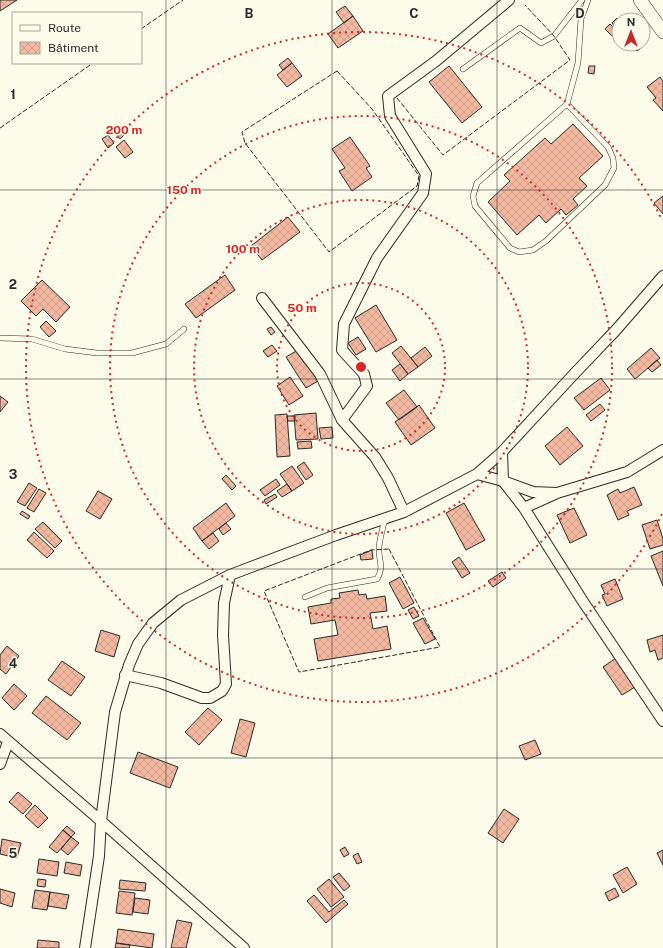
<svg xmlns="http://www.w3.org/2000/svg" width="663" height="948" font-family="'Public Sans',sans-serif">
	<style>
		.building { fill: url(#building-cross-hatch); stroke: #2b2b2b }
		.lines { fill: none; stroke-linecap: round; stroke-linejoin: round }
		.service-casing { stroke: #2b2b2b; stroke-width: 6 }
		.minor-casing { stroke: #2b2b2b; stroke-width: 12 }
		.tertiary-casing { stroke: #2b2b2b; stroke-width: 14 }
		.service { stroke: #fdfbea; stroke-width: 5 }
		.minor { stroke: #fdfbea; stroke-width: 10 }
		.tertiary { stroke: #fdfbea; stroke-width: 13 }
		.fence { stroke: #2b2b2b; stroke-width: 1; stroke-dasharray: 5 2; stroke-linecap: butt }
		.grid { fill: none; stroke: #2b2b2b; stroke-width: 1; stroke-opacity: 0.55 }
		.ring { fill: none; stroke: #d62828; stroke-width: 2; stroke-dasharray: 2 4 }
		.grid-label { font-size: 13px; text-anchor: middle; font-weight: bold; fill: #2b2b2b; stroke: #fdfbea; stroke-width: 3; stroke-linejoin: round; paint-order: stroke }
		.centre { fill: #d62828; stroke: #fdfbea; stroke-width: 2 }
		.ring-label { font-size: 12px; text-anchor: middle; font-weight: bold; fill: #d62828; stroke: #fdfbea; stroke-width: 3; stroke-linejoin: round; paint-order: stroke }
	</style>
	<defs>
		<pattern id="building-cross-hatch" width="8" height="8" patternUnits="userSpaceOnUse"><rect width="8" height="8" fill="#f2b8a0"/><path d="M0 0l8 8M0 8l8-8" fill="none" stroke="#d09e8a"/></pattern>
	</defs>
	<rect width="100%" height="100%" fill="#fdfbea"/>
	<path class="building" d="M 0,0 L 17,0 L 0,11 Z
		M 345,6 L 353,16 L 344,23 L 336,12 Z
		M 353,16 L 363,31 L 338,48 L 328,34 Z
		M 617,18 L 619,21 L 618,31 L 612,23 Z
		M 610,24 L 618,32 L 613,37 L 605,29 Z
		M 629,44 L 638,44 L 642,47 L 637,51 Z
		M 288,58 L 292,63 L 283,70 L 279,65 Z
		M 292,63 L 302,76 L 287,87 L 277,75 Z
		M 449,66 L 482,107 L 462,123 L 429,82 Z
		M 589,66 L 595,66 L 594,74 L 588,73 Z
		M 660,77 L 663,81 L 663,111 L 653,100 L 656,98 L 647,87 Z
		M 573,124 L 603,156 L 579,178 L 587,186 L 573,199 L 578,205 L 566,215 L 561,209 L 546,223 L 539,215 L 517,235 L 488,202 L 510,181 L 504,175 L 545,138 L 551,144 Z
		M 118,125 L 125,134 L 120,139 L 113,130 Z
		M 108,135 L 114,143 L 108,148 L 102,139 Z
		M 350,137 L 370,166 L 366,168 L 372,177 L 352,191 L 339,171 L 345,168 L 332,149 Z
		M 124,140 L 133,152 L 125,158 L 116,147 Z
		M 663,196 L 663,214 L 654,203 Z
		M 288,217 L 300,232 L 262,260 L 251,246 Z
		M 225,275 L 235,290 L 196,318 L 185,304 Z
		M 42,280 L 70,307 L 56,322 L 43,309 L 36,316 L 21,301 Z
		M 376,305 L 397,340 L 376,352 L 355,318 Z
		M 46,321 L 56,331 L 49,337 L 40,327 Z
		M 271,327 L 275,332 L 271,335 L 267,329 Z
		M 358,337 L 366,349 L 356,355 L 348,343 Z
		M 272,345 L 277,351 L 268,357 L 263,351 Z
		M 401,346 L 418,367 L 408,374 L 392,353 Z
		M 425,347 L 432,356 L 418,367 L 411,358 Z
		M 651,348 L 660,358 L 635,379 L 627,369 Z
		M 298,350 L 318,381 L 306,388 L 286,357 Z
		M 657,360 L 661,365 L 652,372 L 648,368 Z
		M 400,364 L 408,374 L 400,381 L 392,370 Z
		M 290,377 L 303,396 L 289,405 L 277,386 Z
		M 601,378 L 610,390 L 584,410 L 574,398 Z
		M 404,390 L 417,407 L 399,420 L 386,403 Z
		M 0,396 L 8,402 L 0,412 Z
		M 600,404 L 605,410 L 591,421 L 586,415 Z
		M 419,405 L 435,428 L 411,445 L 395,422 Z
		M 316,413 L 318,439 L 296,440 L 294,415 Z
		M 287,414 L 290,456 L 277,457 L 275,415 Z
		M 287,416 L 295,416 L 295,421 L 288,421 Z
		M 332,427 L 333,438 L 321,439 L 319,428 Z
		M 567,427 L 583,446 L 560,465 L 545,446 Z
		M 311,441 L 312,448 L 298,449 L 297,442 Z
		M 304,462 L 313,475 L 306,480 L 297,467 Z
		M 292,466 L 304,483 L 292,491 L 280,474 Z
		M 226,475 L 236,486 L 232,490 L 222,479 Z
		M 276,479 L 280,485 L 265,496 L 260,490 Z
		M 29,483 L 37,488 L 25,506 L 17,502 Z
		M 287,484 L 292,491 L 282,497 L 277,491 Z
		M 634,487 L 642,505 L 627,511 L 629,515 L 618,520 L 607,495 L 618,489 L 620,493 Z
		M 39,489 L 46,493 L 34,512 L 27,508 Z
		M 98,491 L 112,499 L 100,519 L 86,511 Z
		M 275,494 L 277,497 L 266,504 L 264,500 Z
		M 226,503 L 235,516 L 202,541 L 193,528 Z
		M 464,503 L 485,540 L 466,550 L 446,513 Z
		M 574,508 L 587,535 L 570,543 L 557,515 Z
		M 22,511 L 30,516 L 28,519 L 20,514 Z
		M 657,520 L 663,539 L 663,545 L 650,549 L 642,525 Z
		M 43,522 L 62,541 L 55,548 L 35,529 Z
		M 226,523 L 231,529 L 223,535 L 219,529 Z
		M 34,532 L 54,551 L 47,558 L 27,540 Z
		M 213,533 L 219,541 L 209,549 L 202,541 Z
		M 372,550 L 373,559 L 361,560 L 360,555 Z
		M 663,551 L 663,586 L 651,556 Z
		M 459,557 L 470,573 L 462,578 L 452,562 Z
		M 502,572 L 506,578 L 493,587 L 488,581 Z
		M 400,577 L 414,603 L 403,609 L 389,583 Z
		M 615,579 L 623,599 L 607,606 L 602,595 L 605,594 L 601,585 Z
		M 358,590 L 359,595 L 366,594 L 367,599 L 385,596 L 387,611 L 370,613 L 373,629 L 387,626 L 391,649 L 318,661 L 314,639 L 338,635 L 335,620 L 311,624 L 308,607 L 331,603 L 331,599 L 340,598 L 339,593 Z
		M 414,607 L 419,616 L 413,619 L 408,610 Z
		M 423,618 L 435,639 L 425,644 L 413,623 Z
		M 101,630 L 120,636 L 114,657 L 95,651 Z
		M 663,635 L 663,658 L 658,660 L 655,650 L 650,652 L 647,640 Z
		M 7,646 L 19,656 L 6,674 L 0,669 L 0,655 Z
		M 616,658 L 635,687 L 622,695 L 603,667 Z
		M 62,661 L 85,677 L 71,696 L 48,680 Z
		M 14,684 L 27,696 L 14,710 L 2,698 Z
		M 46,696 L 81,723 L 67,740 L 32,713 Z
		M 208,708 L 222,720 L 199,745 L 185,732 Z
		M 240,719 L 255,723 L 246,757 L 231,753 Z
		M 535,740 L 541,754 L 525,760 L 519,746 Z
		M 138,752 L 178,767 L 170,788 L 130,773 Z
		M 18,792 L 32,804 L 23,814 L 9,802 Z
		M 35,805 L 48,818 L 38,828 L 25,816 Z
		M 504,809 L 519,819 L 503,843 L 488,833 Z
		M 67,826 L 75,833 L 71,837 L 63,830 Z
		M 63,830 L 71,837 L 57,853 L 49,847 Z
		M 71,837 L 79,843 L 68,855 L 61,849 Z
		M 2,839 L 21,843 L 17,858 L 0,854 Z
		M 345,847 L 349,854 L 344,857 L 340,850 Z
		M 663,850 L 663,865 L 657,853 Z
		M 358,853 L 362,862 L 357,864 L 353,856 Z
		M 39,859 L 59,862 L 57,876 L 37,873 Z
		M 66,862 L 82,865 L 80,876 L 64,873 Z
		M 627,867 L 637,884 L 623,893 L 613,875 Z
		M 339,873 L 350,886 L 344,891 L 333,877 Z
		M 38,879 L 46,880 L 45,887 L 37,886 Z
		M 329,879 L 344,897 L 331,907 L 317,889 Z
		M 120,880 L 146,883 L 145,891 L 119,889 Z
		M 615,888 L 619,896 L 609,901 L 605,893 Z
		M 0,889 L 15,893 L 12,907 L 0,903 Z
		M 35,890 L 50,892 L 47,910 L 32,908 Z
		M 119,891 L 135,893 L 132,915 L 116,913 Z
		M 50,892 L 69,895 L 66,909 L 48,906 Z
		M 314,895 L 329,912 L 344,900 L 348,904 L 326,923 L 307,901 Z
		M 135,898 L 150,900 L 148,914 L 133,912 Z
		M 177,920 L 192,923 L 186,948 L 171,948 Z
		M 118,929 L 154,934 L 152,948 L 116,943 Z
		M 38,940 L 59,942 L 59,948 L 37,948 Z
		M 116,943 L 130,945 L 129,948 L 115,948 Z"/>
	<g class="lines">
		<defs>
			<path id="service" d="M 463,69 L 520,28 L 541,43 L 554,36 L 582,0
				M 567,104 L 608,147 L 613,158 L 614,168 L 605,185 L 546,241 L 533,250 L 519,252 L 510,248 L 475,206 L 473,196 L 477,183 L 567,104 L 578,63 L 581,19 L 588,0
				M 0,338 L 32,339 L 65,349 L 97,353 L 132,353 L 166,344 L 184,329
				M 305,597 L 327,588 L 377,579 C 385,566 378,561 379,547 C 380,537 383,528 385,518"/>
			<path id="minor" d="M 262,298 L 320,374 L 342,420 L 375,457 L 388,478 L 404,512
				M 342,420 L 367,386 L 364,374 L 342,350 L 344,324 L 377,258 L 423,193 L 426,174 L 390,116 L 388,96 L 436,61 L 509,0
				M 502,452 L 503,481 L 524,508 L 582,600 L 663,721
				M 477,474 L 503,481 L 533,492 L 557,493 L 627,472 L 663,450
				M 524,508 L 555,494
				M 125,675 L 161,683 L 202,698 L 210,698 L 222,691 L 226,684 L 223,635 L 224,603 L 230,575
				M 0,734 L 101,821 L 244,948
				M 0,764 L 8,742
				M 85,948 L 99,856 L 101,821 L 115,712 L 129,665 L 138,644 L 153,623 L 181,600 L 230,575 L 336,535 L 404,512 L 477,474 L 502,452 L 575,373 L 616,330 L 663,276"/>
			<path id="tertiary" d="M 640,0 L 663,32"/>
		</defs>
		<use href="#service" class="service-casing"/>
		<use href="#minor" class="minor-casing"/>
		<use href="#tertiary" class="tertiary-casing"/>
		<use href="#service" class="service"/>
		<use href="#minor" class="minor"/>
		<use href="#tertiary" class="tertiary"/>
		<path class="fence" d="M 141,29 L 183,0
			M 337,71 L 372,109 L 419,176 L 417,186 L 329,252 L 245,143 L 242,132 Z
			M 397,98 L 443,155 L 570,60 L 554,36 L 525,5
			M 0,128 L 93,63
			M 389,549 L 440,647 L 299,672 L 264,591 L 371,550 Z"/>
	</g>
	<path class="grid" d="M 166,0 L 166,948M 332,0 L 332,948M 497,0 L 497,948M 0,190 L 663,190M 0,379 L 663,379M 0,569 L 663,569M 0,758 L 663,758"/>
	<g class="ring">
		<circle cx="361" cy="367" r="84"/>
		<circle cx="361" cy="367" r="167"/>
		<circle cx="361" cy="367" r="251"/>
		<path d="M662 514A335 335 0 1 1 662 220"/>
	</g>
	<g class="grid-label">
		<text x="249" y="18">B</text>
		<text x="414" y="18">C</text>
		<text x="580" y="18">D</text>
		<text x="13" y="99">1</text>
		<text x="13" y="289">2</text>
		<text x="13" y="479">3</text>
		<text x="13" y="668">4</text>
		<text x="13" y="858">5</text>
	</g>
	<circle cx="361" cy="367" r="6" class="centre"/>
	<g class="ring-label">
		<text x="124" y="134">200 m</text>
		<text x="184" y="194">150 m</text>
		<text x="243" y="253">100 m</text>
		<text x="302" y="312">50 m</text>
	</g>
	<rect x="12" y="12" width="130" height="52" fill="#fdfbea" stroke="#a9a89e"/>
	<rect x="20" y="25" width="20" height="6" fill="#fdfbea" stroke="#a9a89e"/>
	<text x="48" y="32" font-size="12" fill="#2b2b2b">Route</text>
	<rect x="20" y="42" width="20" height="12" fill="url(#building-cross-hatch)" stroke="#a9a89e"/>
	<text x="48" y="52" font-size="12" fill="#2b2b2b">Bâtiment</text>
	<g transform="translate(631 32)"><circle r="19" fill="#fdfbea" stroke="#a9a89e"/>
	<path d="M0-3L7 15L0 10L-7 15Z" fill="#c62828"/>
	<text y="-6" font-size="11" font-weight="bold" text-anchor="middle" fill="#2b2b2b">N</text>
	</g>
</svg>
